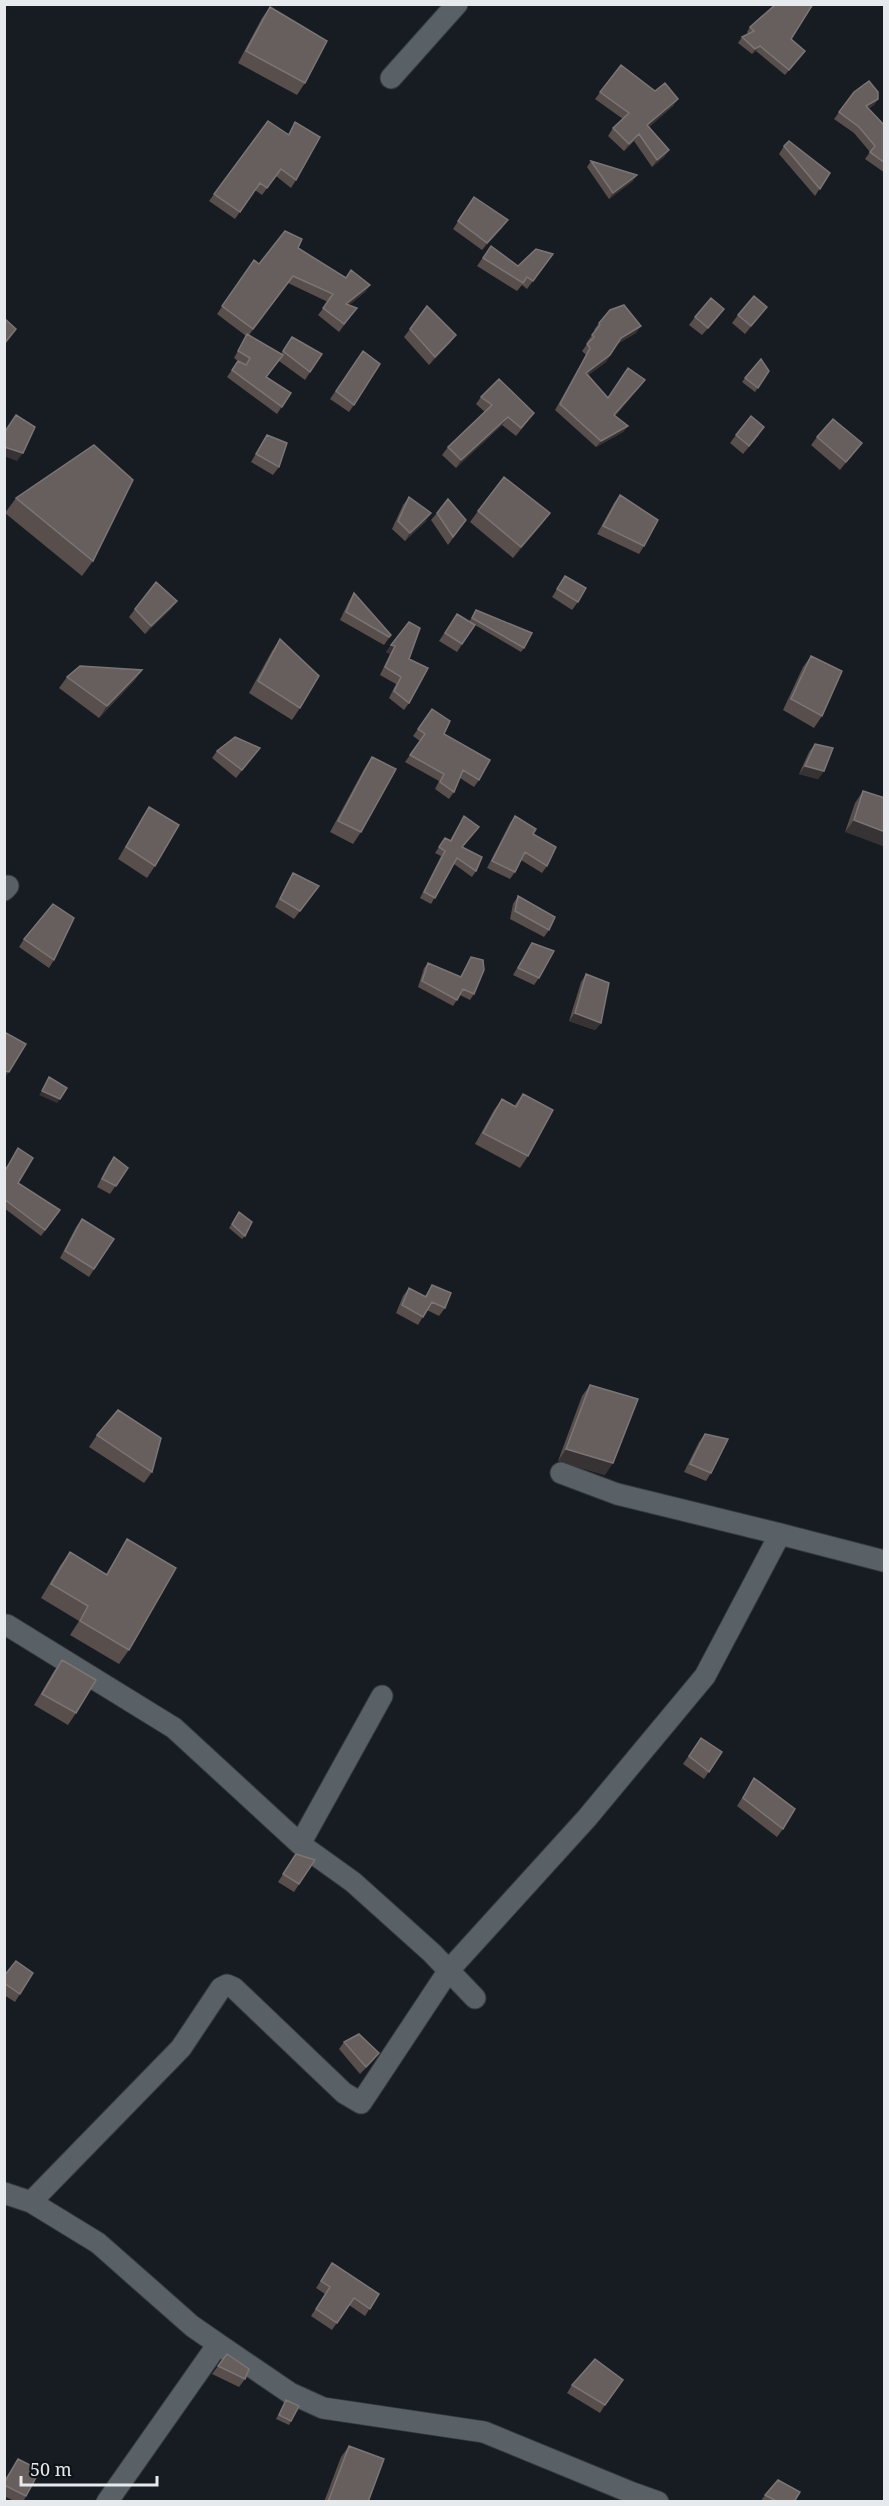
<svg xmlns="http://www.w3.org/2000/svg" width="889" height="2506" font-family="'Noto Serif',serif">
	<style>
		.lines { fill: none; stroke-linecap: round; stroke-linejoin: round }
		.street-casing { stroke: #35393d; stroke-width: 23 }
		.street { stroke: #596066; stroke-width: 21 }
		.wall { fill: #584f4d }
		.shaded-wall { fill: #373334 }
		.building { fill: #675f5e; stroke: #7b7575; stroke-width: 1.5 }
	</style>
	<rect width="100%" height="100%" fill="#161c21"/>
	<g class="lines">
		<defs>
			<path id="street" d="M 391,78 L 457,4
				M 4,890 L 8,886
				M 780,1534 L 884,1561
				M 7,1625 L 174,1728 L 300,1844 L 353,1882 L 432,1953 L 475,1998
				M 300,1844 L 382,1696
				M 4,2193 L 31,2202 L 98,2243 L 192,2326 L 218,2344
				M 31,2202 L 181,2048 L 221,1988 L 227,1985 L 234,1988 L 344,2093 L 361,2103 L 449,1970 L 587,1818 L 705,1676 L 780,1534 L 617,1494 L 561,1473
				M 107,2502 L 218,2344 L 290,2393 L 323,2408 L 484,2432 L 630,2492 L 658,2502"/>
		</defs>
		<use href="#street" class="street-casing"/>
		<use href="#street" class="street"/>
	</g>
	<path class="wall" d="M 772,4 L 813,4 L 791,39 L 801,56 L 785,75 L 756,51 L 752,54 L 738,43 L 742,37 L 748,34 L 747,32 L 750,27 L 775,6 Z
		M 270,7 L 305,83 L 297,95 L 238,63 L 262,18 Z
		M 621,65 L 655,91 L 678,99 L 673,106 L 649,127 L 669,150 L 664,157 L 652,167 L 634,141 L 624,151 L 608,136 L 613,128 L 623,119 L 595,99 Z
		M 854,92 L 878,99 L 874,105 L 868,109 L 885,126 L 885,173 L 865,159 L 870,152 L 854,133 L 834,119 Z
		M 268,121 L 288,134 L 295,122 L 296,180 L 291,188 L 276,176 L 262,195 L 255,190 L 235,219 L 209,201 Z
		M 784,146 L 830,173 L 815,196 L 779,154 Z
		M 591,161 L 633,181 L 609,199 L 587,167 Z
		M 474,197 L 502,228 L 482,250 L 453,229 Z
		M 491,246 L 518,266 L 553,254 L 527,289 L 522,285 L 517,291 L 477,266 Z
		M 298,248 L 346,278 L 370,285 L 365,292 L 349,305 L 357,308 L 339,332 L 318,315 L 328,302 L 288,283 L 249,335 L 281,354 L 292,337 L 322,354 L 305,380 L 279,361 L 266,378 L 291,393 L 277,414 L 227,377 L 238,361 L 234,358 L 246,336 L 217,314 L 254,260 L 259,264 Z
		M 767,307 L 745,334 L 732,323 L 738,315 Z
		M 695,317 L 718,317 L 702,335 L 689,325 Z
		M 599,323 L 636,333 L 617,344 L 606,362 L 588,375 L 608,397 L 645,380 L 615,416 L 628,426 L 623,432 L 596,447 L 555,410 L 586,355 L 582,351 L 588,343 L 587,342 L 595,331 L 594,330 Z
		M 410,329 L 456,335 L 450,343 L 429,365 L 404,337 Z
		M 363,351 L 354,405 L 349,412 L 330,399 Z
		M 769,371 L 755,392 L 742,382 L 745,378 Z
		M 481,397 L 528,421 L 516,436 L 502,425 L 456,468 L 442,455 L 448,447 L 485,412 L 476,404 Z
		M 267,435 L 279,467 L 273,475 L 251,462 Z
		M 736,435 L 759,435 L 743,454 L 730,443 Z
		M 817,437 L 862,443 L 840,470 L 811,445 Z
		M 620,495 L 644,546 L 639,554 L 597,534 L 614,503 Z
		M 409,497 L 426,521 L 405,541 L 392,529 L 403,505 Z
		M 16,498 L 93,561 L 82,576 L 5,513 Z
		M 478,511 L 550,513 L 542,524 L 513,558 L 470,522 Z
		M 437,513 L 466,520 L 448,545 L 431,520 Z
		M 565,576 L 578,602 L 572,610 L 552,597 Z
		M 354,593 L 391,635 L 384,645 L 340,620 L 349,601 Z
		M 177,601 L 171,609 L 145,634 L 129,617 L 135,609 Z
		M 476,610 L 524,648 L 521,652 L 475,625 L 457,652 L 439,641 L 457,614 L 469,622 Z
		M 409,622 L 409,703 L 404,710 L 389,698 L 396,684 L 380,675 L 390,654 L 386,652 Z
		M 280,639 L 300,708 L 292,720 L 249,693 L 272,651 Z
		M 811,656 L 822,716 L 814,728 L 783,710 L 803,667 Z
		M 142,670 L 134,681 L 99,718 L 59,688 L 67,677 Z
		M 432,709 L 444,734 L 479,780 L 474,787 L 460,778 L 454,792 L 449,799 L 435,789 L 439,781 L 405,762 L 420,741 L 413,736 Z
		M 815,744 L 824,771 L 818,779 L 799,774 L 809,752 Z
		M 260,748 L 236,778 L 212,758 L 217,751 Z
		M 372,757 L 361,832 L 353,844 L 330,832 L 364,769 Z
		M 863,791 L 885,798 L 845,832 L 855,803 Z
		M 149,807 L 155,866 L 147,878 L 118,859 L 141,819 Z
		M 464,816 L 479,827 L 462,847 L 476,871 L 472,877 L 454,864 L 431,904 L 420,898 L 441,856 L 435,853 L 445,838 L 450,840 Z
		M 515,816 L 533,834 L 547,866 L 542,873 L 521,860 L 515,872 L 510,879 L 487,868 L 510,823 Z
		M 293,873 L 319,886 L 294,919 L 275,907 L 288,881 Z
		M 518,896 L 549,930 L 544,937 L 510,919 L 513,904 Z
		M 24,939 L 54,960 L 49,968 L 19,947 Z
		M 532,943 L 539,978 L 534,985 L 513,975 Z
		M 471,957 L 474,994 L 470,1000 L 460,995 L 453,1006 L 418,987 L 424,968 L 428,963 L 460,977 Z
		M 586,974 L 601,1023 L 595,1030 L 569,1021 L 581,982 Z
		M 523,1094 L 528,1156 L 520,1168 L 475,1144 L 494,1110 L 502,1099 L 514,1106 Z
		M 18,1148 L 18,1183 L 56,1216 L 41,1236 L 4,1208 L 4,1171 Z
		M 114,1157 L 128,1168 L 110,1194 L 97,1187 L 108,1165 Z
		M 239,1212 L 245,1236 L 242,1239 L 229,1228 Z
		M 82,1219 L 114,1239 L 89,1277 L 60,1258 L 76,1227 Z
		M 432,1285 L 445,1308 L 439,1316 L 427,1310 L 418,1325 L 396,1313 L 403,1296 L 409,1288 L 425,1296 Z
		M 590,1385 L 605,1475 L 558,1461 L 582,1396 Z
		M 705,1434 L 711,1473 L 706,1481 L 684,1472 L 699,1442 Z
		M 97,1435 L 152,1472 L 144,1483 L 89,1447 Z
		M 127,1539 L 129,1650 L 119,1664 L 70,1635 L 79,1621 L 41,1598 L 60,1566 L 70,1552 L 106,1574 Z
		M 62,1660 L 76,1713 L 68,1725 L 34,1705 L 54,1671 Z
		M 701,1738 L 722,1752 L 704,1779 L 683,1764 Z
		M 754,1778 L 783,1829 L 777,1837 L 737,1806 Z
		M 296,1854 L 315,1860 L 294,1892 L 278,1882 Z
		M 33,1973 L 15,2002 L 4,1995 L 4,1976 Z
		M 344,2042 L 379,2053 L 373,2061 L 360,2074 L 339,2049 Z
		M 332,2263 L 379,2294 L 365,2316 L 349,2305 L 332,2330 L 311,2316 L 325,2294 L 316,2288 Z
		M 227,2354 L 245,2379 L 239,2387 L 212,2374 Z
		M 572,2385 L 605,2405 L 600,2413 L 567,2393 Z
		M 286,2400 L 291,2421 L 289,2425 L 276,2419 Z
		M 349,2446 L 368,2502 L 324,2502 L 341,2457 Z
		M 18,2459 L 26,2496 L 23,2502 L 16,2502 L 4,2496 L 4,2481 Z
		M 765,2495 L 794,2502 L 760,2502 Z"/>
	<path class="shaded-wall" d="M 760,46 L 756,51 L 752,54 L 755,49 Z
		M 678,99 L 673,106 L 642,133 L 647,125 Z
		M 878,99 L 874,105 L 861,113 L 866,106 Z
		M 639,134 L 634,141 L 624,151 L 629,144 Z
		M 669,150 L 664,157 L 652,167 L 657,160 Z
		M 637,175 L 633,181 L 609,199 L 613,193 Z
		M 508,220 L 502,228 L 482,250 L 487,243 Z
		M 370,285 L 365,292 L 341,312 L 346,304 Z
		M 641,326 L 636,333 L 616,345 L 621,338 Z
		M 456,335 L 450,343 L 429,365 L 435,357 Z
		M 610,355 L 606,362 L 582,380 L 586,373 Z
		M 645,380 L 641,386 L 610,422 L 614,415 Z
		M 508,417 L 502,425 L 456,468 L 461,460 Z
		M 628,426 L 623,432 L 596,447 L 601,441 Z
		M 862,443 L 856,451 L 840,470 L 846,462 Z
		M 4,447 L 23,453 L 17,461 L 4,456 Z
		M 431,513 L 426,521 L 405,541 L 410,533 Z
		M 550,513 L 542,524 L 513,558 L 521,547 Z
		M 177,601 L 171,609 L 145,634 L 151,626 Z
		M 391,645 L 395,646 L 390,654 L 386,652 Z
		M 142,670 L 134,681 L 99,718 L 107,706 Z
		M 805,766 L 824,771 L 818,779 L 799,774 Z
		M 854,820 L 885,832 L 885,847 L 845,832 Z
		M 575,1013 L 601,1023 L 595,1030 L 569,1021 Z
		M 4,1071 L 9,1072 L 4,1079 Z
		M 42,1091 L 60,1099 L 57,1103 L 39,1095 Z
		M 566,1449 L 613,1463 L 605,1475 L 558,1461 Z
		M 379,2053 L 373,2061 L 360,2074 L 366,2067 Z"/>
	<path class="building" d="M 776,4 L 813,4 L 791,39 L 805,51 L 789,70 L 760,46 L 755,49 L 742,37 L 754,31 L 750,27 Z
		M 270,7 L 327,41 L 305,83 L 246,51 Z
		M 621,65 L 655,91 L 665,83 L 678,99 L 647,125 L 669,150 L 657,160 L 639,134 L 629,144 L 613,128 L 629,113 L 600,92 Z
		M 869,81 L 878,92 L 878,99 L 866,106 L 885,126 L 885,163 L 870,152 L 875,146 L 859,127 L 839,112 L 854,92 Z
		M 268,121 L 289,135 L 295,122 L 320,137 L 296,180 L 281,169 L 267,188 L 260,183 L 240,212 L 214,194 Z
		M 789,141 L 830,173 L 820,189 L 784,146 Z
		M 591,161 L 637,175 L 613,193 Z
		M 474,197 L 508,220 L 487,243 L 458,221 Z
		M 285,231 L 302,239 L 298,248 L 346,278 L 351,270 L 370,285 L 346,304 L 357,308 L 344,324 L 323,308 L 333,294 L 293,276 L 253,329 L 222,306 L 254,260 L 259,264 Z
		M 491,246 L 518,266 L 536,249 L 553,254 L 533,281 L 527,277 L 523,283 L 483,258 Z
		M 754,296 L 767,307 L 751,326 L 738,315 Z
		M 711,298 L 724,309 L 708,328 L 695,317 Z
		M 624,305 L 641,326 L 621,338 L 610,355 L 586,373 L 608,398 L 628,368 L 645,380 L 614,415 L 628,426 L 601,441 L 560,404 L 590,348 L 587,344 L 594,337 L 592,335 L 600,325 L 599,323 L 610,310 Z
		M 427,306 L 456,335 L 435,357 L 410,329 Z
		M 4,318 L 16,329 L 4,344 Z
		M 247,334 L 283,355 L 266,377 L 291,393 L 282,407 L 232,370 L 238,361 L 246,365 L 250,358 L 238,351 Z
		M 292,337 L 322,354 L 310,372 L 283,351 Z
		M 363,351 L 380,364 L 354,405 L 336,391 Z
		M 761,359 L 769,371 L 758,388 L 745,378 Z
		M 499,379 L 534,413 L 521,428 L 508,417 L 461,460 L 448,447 L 492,405 L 481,397 Z
		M 16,415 L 35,427 L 23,453 L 4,447 L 4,433 Z
		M 751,416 L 764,427 L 749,446 L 736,435 Z
		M 833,419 L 862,443 L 846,462 L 817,437 Z
		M 267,435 L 287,443 L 279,467 L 256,454 Z
		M 94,445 L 133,480 L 93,561 L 16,498 Z
		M 504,477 L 550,513 L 521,547 L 478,511 Z
		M 620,495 L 658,520 L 644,546 L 603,526 Z
		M 409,497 L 431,513 L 410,533 L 398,521 Z
		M 448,499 L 466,520 L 453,537 L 437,513 Z
		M 565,576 L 586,588 L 578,602 L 557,589 Z
		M 156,582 L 177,601 L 151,626 L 135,609 Z
		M 354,593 L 391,635 L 389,637 L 346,612 Z
		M 476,610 L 532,633 L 524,648 L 472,618 Z
		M 457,614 L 475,625 L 462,644 L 445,633 Z
		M 409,622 L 420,628 L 409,659 L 428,668 L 409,703 L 394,691 L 401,677 L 385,667 L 395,646 L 391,645 Z
		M 280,639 L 319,676 L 300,708 L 258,681 Z
		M 811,656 L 842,671 L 822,716 L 791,699 Z
		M 80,666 L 142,670 L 107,706 L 67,677 Z
		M 432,709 L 450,721 L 444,734 L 490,760 L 479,780 L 463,770 L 454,792 L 440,782 L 444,774 L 410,755 L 425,734 L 418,729 Z
		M 235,737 L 260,748 L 242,770 L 217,751 Z
		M 815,744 L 833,748 L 824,771 L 805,766 Z
		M 372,757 L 396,769 L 361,832 L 338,821 Z
		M 863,791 L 885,798 L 885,832 L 854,820 Z
		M 149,807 L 179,825 L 155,866 L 126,847 Z
		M 464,816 L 479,827 L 462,847 L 482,857 L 476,871 L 457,858 L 435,898 L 424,892 L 445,851 L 439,847 L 445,838 L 451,841 Z
		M 515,816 L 536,829 L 533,834 L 556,847 L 547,866 L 525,852 L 515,872 L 492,861 Z
		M 293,873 L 319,886 L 300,911 L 280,899 Z
		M 518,896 L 555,917 L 549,930 L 515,911 Z
		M 53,904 L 74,918 L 54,960 L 24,939 Z
		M 532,943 L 554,951 L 539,978 L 518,968 Z
		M 471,957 L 483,960 L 484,970 L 474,994 L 463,989 L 457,1000 L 422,981 L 428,963 L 461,977 Z
		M 586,974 L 609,983 L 601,1023 L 575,1013 Z
		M 6,1033 L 26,1044 L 9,1072 L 4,1071 L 4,1034 Z
		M 49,1077 L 67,1088 L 60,1099 L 42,1091 Z
		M 523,1094 L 553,1110 L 528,1156 L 483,1133 L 502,1099 L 516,1107 Z
		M 18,1148 L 33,1158 L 18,1183 L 60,1210 L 45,1230 L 4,1199 L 4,1173 Z
		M 114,1157 L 128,1168 L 116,1186 L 102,1179 Z
		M 239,1212 L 252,1222 L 245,1236 L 232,1224 Z
		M 82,1219 L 114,1239 L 94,1269 L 65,1251 Z
		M 432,1285 L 451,1293 L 445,1308 L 432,1302 L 423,1317 L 402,1305 L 409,1288 L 426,1297 Z
		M 590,1385 L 638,1399 L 613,1463 L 566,1449 Z
		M 118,1410 L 161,1438 L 152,1472 L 97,1435 Z
		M 705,1434 L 728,1439 L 711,1473 L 690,1464 Z
		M 127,1539 L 176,1568 L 129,1650 L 80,1621 L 88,1606 L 51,1584 L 70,1552 L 107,1575 Z
		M 62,1660 L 96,1680 L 76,1713 L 42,1694 Z
		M 701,1738 L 722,1752 L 709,1772 L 689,1756 Z
		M 754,1778 L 795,1809 L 783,1829 L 743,1798 Z
		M 296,1854 L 315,1860 L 299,1884 L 283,1874 Z
		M 16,1961 L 33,1973 L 20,1994 L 4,1983 L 4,1976 Z
		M 359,2034 L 379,2053 L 366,2067 L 344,2042 Z
		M 332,2263 L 379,2294 L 370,2309 L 354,2298 L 337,2323 L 316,2309 L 330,2287 L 321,2281 Z
		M 227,2354 L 249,2369 L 245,2379 L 218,2366 Z
		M 595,2359 L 623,2380 L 605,2405 L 572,2385 Z
		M 286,2400 L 299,2406 L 291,2421 L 279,2415 Z
		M 349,2446 L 384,2459 L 368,2502 L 328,2502 Z
		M 18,2459 L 40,2470 L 26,2496 L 4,2485 L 4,2483 Z
		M 778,2480 L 800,2492 L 794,2502 L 778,2502 L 765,2495 Z"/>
	<rect width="889" height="2506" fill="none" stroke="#e6eaed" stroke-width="12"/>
	<path d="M21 2476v9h136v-9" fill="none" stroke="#e6eaed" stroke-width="3"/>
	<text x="30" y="2476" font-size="18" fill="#e6eaed" stroke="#0e1318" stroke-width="4.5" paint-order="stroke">50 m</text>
</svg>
